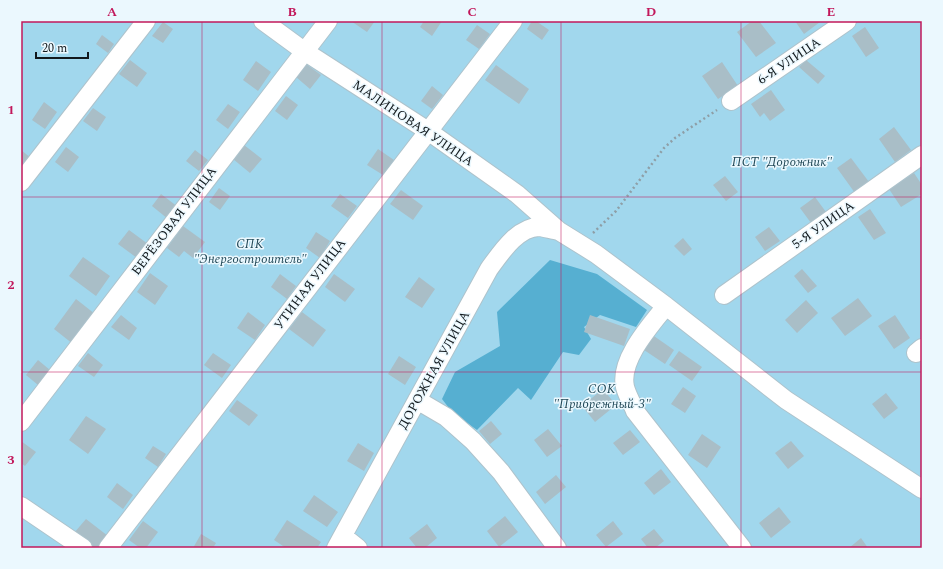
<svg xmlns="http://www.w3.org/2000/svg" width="943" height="569" font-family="Spectral,serif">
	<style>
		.green { fill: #a1d7ed }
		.forest { fill: #56afd1 }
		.building { fill: #a9bec7 }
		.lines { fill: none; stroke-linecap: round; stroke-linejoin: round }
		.minor-casing { stroke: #aec3cc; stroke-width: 20 }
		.path { stroke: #8e9ea6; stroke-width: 2.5; stroke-dasharray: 2 3; stroke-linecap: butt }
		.minor { stroke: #fff; stroke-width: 18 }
		.grid { fill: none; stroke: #c2185b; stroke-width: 1; stroke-opacity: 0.55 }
		.labels { text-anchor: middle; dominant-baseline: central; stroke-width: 3; stroke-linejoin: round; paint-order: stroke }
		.street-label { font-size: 13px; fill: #11181c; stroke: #ebf8fe }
		.park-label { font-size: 13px; font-style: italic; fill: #224958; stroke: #ebf8fe }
		.neatline { fill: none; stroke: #c2185b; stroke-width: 1.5 }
		.grid-label { font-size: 13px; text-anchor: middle; font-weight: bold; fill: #c2185b }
	</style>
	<rect width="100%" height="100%" fill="#d7ecf6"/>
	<path class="green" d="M 21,21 L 922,21 L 922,548 L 21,548 Z"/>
	<path class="forest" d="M 550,260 L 597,274 L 647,310 L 636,327 L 600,315 L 584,327 L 591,339 L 579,355 L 563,352 L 531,400 L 518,388 L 477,430 L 452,412 L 442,399 L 455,372 L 500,346 L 497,312 Z"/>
	<path class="building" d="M 351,21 L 375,21 L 367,32 Z
		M 424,21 L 442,21 L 432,36 L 420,27 Z
		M 532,21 L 536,21 L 549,30 L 542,40 L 527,29 Z
		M 752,21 L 759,21 L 776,43 L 756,57 L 737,32 Z
		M 795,21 L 819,21 L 820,22 L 804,34 Z
		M 163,22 L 173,29 L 163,43 L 152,36 Z
		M 477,25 L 490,34 L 479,49 L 466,40 Z
		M 865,27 L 879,48 L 866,57 L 852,36 Z
		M 102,35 L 114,44 L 108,53 L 96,44 Z
		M 130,60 L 147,73 L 137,87 L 119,74 Z
		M 806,60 L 825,76 L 818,84 L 799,67 Z
		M 256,61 L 271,72 L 258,91 L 243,80 Z
		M 722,62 L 738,86 L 718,99 L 702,76 Z
		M 306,64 L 321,75 L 310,89 L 296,77 Z
		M 496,65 L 529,89 L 519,104 L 485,80 Z
		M 432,86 L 443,95 L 432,109 L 421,101 Z
		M 771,90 L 785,110 L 770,121 L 764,113 L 760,117 L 751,104 Z
		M 286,96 L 298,105 L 287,120 L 275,111 Z
		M 44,102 L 57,112 L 45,129 L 32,120 Z
		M 228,104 L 240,112 L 228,129 L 216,120 Z
		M 93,108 L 106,117 L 97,131 L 83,121 Z
		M 894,127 L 911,150 L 895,162 L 879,139 Z
		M 244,145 L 262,159 L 250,173 L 233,159 Z
		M 66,147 L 79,157 L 68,172 L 55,162 Z
		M 378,149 L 394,160 L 383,175 L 367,165 Z
		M 21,150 L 31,158 L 22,168 L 21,167 Z
		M 195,150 L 208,160 L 199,171 L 186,161 Z
		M 851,158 L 869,182 L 855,193 L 837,168 Z
		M 914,173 L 922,185 L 922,194 L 901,207 L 889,189 Z
		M 725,176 L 738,192 L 726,201 L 713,185 Z
		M 219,188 L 230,196 L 220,210 L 209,202 Z
		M 401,190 L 423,206 L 413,220 L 390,204 Z
		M 161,194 L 178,207 L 168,219 L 152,206 Z
		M 340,194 L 357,206 L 348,218 L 331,206 Z
		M 815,197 L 826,212 L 811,223 L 800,208 Z
		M 870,209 L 886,233 L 874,240 L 858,217 Z
		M 183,226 L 205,242 L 193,258 L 184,251 L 179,257 L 167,248 Z
		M 769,227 L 780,241 L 765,251 L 755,237 Z
		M 129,230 L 148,244 L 137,258 L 118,244 Z
		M 316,232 L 330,241 L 320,258 L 306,248 Z
		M 683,238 L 692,249 L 684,256 L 674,246 Z
		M 83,257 L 110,276 L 96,296 L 69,276 Z
		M 802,269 L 817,286 L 808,293 L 794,276 Z
		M 150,273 L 168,286 L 155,305 L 137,292 Z
		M 280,274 L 296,286 L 287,299 L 271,287 Z
		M 334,274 L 355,289 L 345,302 L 325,287 Z
		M 419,277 L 435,289 L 422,308 L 405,297 Z
		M 858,298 L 872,316 L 845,336 L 831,318 Z
		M 76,299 L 95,314 L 73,344 L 54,329 Z
		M 806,300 L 818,313 L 797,333 L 785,320 Z
		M 248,312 L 265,325 L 255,340 L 237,328 Z
		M 302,312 L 326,330 L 313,347 L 289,329 Z
		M 121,315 L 137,328 L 129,340 L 111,327 Z
		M 590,315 L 630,329 L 624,346 L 584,332 Z
		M 895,315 L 910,338 L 894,349 L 878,326 Z
		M 651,334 L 674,350 L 665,364 L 641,348 Z
		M 679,351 L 702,367 L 692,381 L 669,365 Z
		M 88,353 L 103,365 L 94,377 L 78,366 Z
		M 213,353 L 231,365 L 222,378 L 204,365 Z
		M 399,356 L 416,367 L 405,385 L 388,374 Z
		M 38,360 L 50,370 L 38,385 L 26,375 Z
		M 683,387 L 696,396 L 685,413 L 671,404 Z
		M 603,389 L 616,405 L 595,422 L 582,406 Z
		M 886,393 L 898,408 L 884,419 L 872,404 Z
		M 237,400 L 258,415 L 249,426 L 229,411 Z
		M 86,416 L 106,429 L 88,454 L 69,440 Z
		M 491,421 L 502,434 L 490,444 L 479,431 Z
		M 548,429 L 562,446 L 547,457 L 534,440 Z
		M 630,430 L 640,442 L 623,455 L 613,443 Z
		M 702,434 L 721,447 L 707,468 L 688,455 Z
		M 21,441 L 36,452 L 25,466 L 21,463 Z
		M 791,441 L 804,456 L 788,469 L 775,453 Z
		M 358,443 L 374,453 L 364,471 L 347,461 Z
		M 153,446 L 166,454 L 158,467 L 145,458 Z
		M 661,469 L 671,482 L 654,495 L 644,483 Z
		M 556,475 L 566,487 L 545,504 L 536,492 Z
		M 117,483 L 133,495 L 123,509 L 107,497 Z
		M 314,495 L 338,512 L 327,527 L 303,511 Z
		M 779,507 L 791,522 L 771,538 L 759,523 Z
		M 505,516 L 518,532 L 499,547 L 487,531 Z
		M 86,519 L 108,536 L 98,548 L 93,548 L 74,533 Z
		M 287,520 L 321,542 L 317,548 L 286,548 L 274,540 Z
		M 143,521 L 158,532 L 146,548 L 140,548 L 129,540 Z
		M 613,521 L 623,534 L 606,547 L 596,535 Z
		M 427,524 L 437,538 L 425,548 L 417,548 L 409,538 Z
		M 654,529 L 664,541 L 655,548 L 648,548 L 641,539 Z
		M 201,534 L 216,543 L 213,548 L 193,548 Z
		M 861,538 L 868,548 L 849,548 Z"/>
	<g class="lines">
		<defs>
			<path id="minor" d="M 263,21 L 304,51 L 428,131 L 517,194 L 559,231 L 596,254 L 666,306 L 786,400 L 922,489
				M 731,101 L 847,21
				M 21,182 L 146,21
				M 724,295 L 922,155
				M 666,306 C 650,326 619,360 625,387 C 627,395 632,403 635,411 L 742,548
				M 916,353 L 922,348
				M 417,400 L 446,417 L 473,441 L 501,472 L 557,548
				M 21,422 L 328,21
				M 21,506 L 83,548
				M 343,536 L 358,548
				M 108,548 L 513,21
				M 336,548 L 489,269 C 500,254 518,226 540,227 C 546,228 553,230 559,231"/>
		</defs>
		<use href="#minor" class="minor-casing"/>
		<path class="path" d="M 593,233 L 616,211 L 664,148 L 675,138 L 717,110"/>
		<use href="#minor" class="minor"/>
	</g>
	<path class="grid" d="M 202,21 L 202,548M 382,21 L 382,548M 561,21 L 561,548M 741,21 L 741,548M 21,197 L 922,197M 21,372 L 922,372"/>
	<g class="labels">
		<g class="street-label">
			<text transform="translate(789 61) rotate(-34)">6-Я УЛИЦА</text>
			<text transform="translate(413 123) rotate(34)">МАЛИНОВАЯ УЛИЦА</text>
			<text transform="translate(174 221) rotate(-53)">БЕРЁЗОВАЯ УЛИЦА</text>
			<text transform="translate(823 225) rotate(-35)">5-Я УЛИЦА</text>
			<text transform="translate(310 284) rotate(-53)">УТИНАЯ УЛИЦА</text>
			<text transform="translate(434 370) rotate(-61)">ДОРОЖНАЯ УЛИЦА</text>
		</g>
		<g class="park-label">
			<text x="782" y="162">ПСТ "Дорожник"</text>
			<text x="250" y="244">СПК<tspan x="250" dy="15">"Энергостроитель"</tspan></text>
			<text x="602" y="389">СОК<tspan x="602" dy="15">"Прибрежный-3"</tspan></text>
		</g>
	</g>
	<rect width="943" height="569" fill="none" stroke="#ebf8fe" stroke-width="44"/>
	<path d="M36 52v6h52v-6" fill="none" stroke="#11181c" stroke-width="2"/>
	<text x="42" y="52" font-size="12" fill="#11181c" stroke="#ebf8fe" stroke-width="3" paint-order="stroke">20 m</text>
	<rect x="22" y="22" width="899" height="525" class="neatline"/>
	<g class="grid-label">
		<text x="112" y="16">A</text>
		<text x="292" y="16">B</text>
		<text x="472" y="16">C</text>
		<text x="651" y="16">D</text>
		<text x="831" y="16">E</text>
		<text x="11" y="114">1</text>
		<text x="11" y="289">2</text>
		<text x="11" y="464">3</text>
	</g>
</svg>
